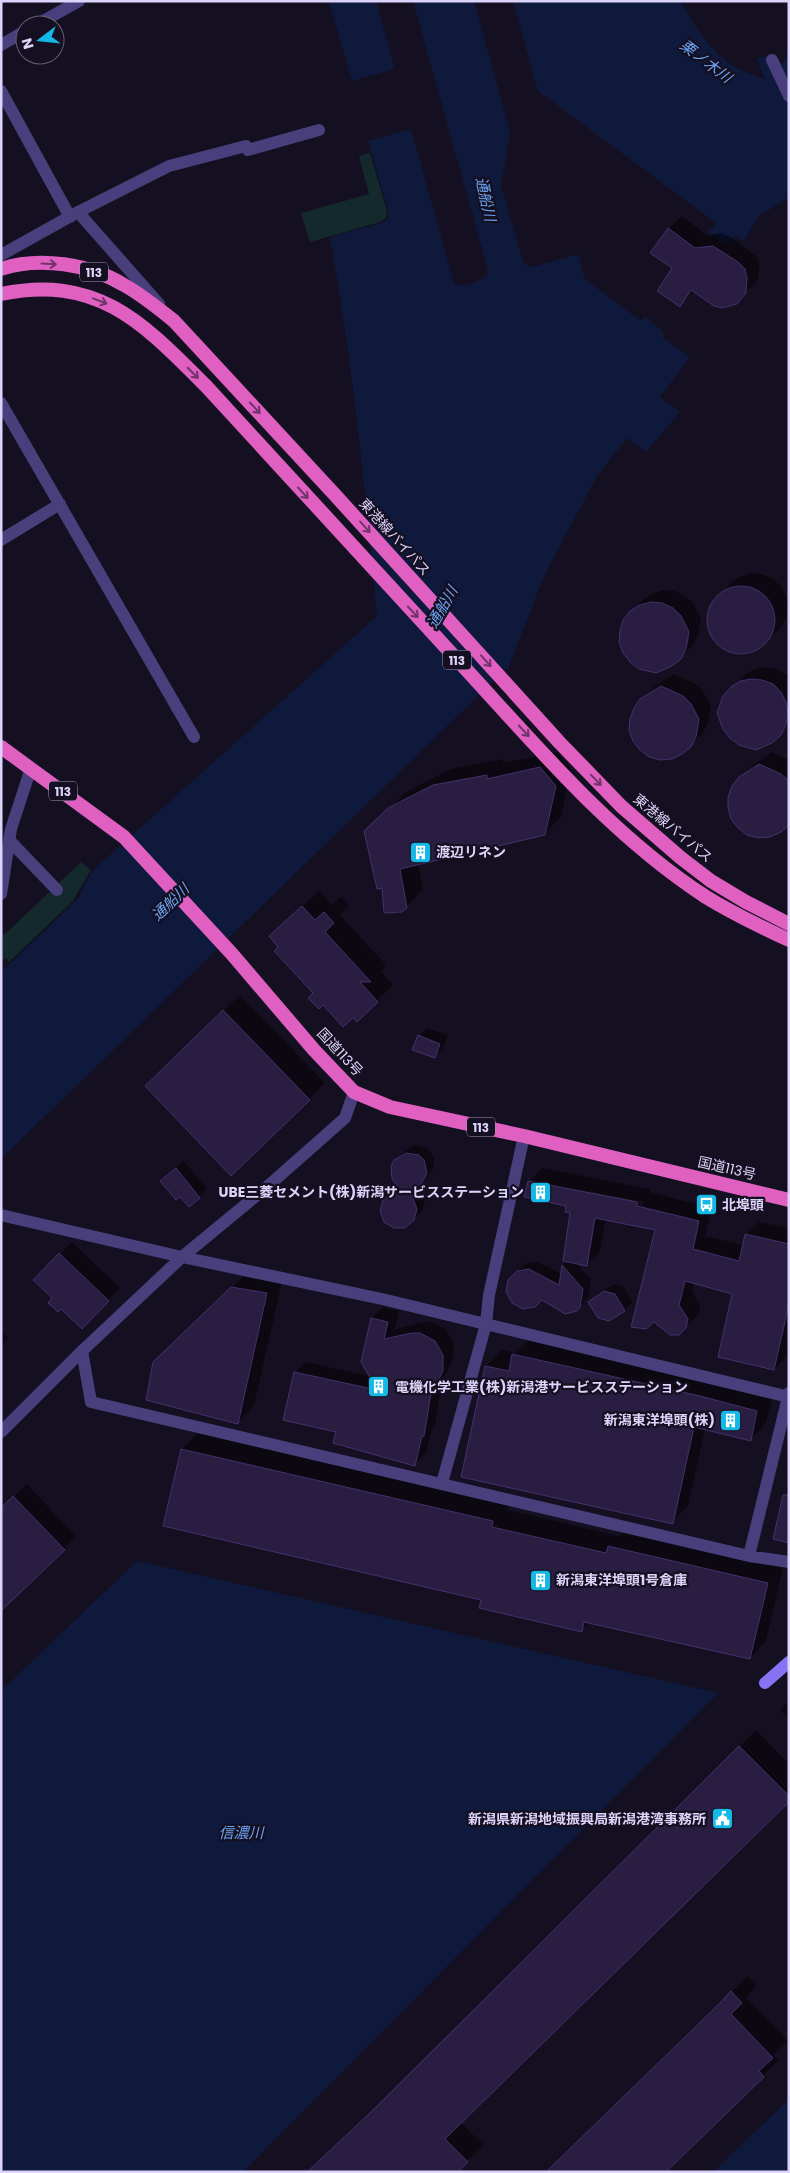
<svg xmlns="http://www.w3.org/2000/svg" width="790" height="2173" font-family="Poppins,'Noto Sans JP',sans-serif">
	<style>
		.green { fill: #13292b }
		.water { fill: #0e193c }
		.shadow { fill: #0007; fill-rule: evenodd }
		.building { fill: #291d41; stroke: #44316b }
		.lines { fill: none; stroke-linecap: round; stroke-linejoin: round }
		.minor { stroke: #493f7c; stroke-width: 12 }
		.tertiary { stroke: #493f7c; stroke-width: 12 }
		.secondary { stroke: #8673f3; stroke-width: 12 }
		.trunk { stroke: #df60c0; stroke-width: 14 }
		.oneway { stroke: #703469 }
		.labels { text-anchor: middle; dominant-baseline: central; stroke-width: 4.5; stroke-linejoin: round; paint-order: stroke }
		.shield { fill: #151021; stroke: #a199ba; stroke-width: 1 }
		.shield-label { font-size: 12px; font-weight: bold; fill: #ddd4fb }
		.street-label { font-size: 14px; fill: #ddd4fb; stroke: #151021 }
		.poi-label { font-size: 14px; font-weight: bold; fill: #ddd4fb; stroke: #151021; text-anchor: start }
		.water-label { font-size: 15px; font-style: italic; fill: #6ba3f2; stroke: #151021 }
	</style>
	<rect width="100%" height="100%" fill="#151021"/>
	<path class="green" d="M 370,153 L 387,211 L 386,218 L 380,222 L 310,242 L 301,213 L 369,194 L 359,156 Z
		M 81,862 L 91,870 L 72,902 L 9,962 L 6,958 L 1,962 L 1,934 L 5,934 Z"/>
	<path class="water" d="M 329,1 L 376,1 L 395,69 L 352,81 Z
		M 413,1 L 474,1 L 510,132 L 501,186 L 523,261 L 526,265 L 532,267 L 578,254 L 585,279 L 641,321 L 645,316 L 664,333 L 662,337 L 690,357 L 660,397 L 680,412 L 646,452 L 627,438 L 597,476 L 545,574 L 509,666 L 1,1159 L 1,972 L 78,899 L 92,871 L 377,616 C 365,489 353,363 330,237 L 382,223 L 388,218 L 388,210 L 368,141 L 411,129 L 454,284 C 464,288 479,282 487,275 L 488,270 Z
		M 513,1 L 681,1 C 694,27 713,55 739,69 C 747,73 756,76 765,79 L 757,59 L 774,54 L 780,65 L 783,63 L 789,50 L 789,197 L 758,217 L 744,241 L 735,235 L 727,246 L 709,232 L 716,223 L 538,91 Z
		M 137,1561 L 718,1693 L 243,2172 L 1,2172 L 1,1691 Z
		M 789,2099 L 789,2172 L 713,2172 Z"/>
	<path class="shadow" d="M 682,216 L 708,236 L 720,233 L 731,237 L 757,257 L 759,265 L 758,279 L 736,303 L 694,290 L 680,305 L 674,268 L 652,253 L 669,228 Z
		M 752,573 L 763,574 L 773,579 L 781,586 L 786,596 L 788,607 L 786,618 L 780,628 L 767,641 L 759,648 L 749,653 L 738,653 L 727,651 L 718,644 L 708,631 L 708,614 L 712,604 L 732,582 L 741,576 Z
		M 664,590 L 675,591 L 685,596 L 693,603 L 701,619 L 698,635 L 693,645 L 680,658 L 631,612 L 644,599 L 654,593 Z
		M 764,667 L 775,668 L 789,676 L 789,725 L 780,734 L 731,688 L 744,675 L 754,669 Z
		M 674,674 L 695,684 L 703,691 L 711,706 L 708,723 L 703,733 L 690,746 L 641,700 L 654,687 Z
		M 557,752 L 571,769 L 561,817 L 544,834 L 418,863 L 423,890 L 402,911 L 383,887 L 366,832 L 406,792 L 451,769 L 503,759 L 503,763 Z
		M 772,752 L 789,760 L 789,823 L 740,778 L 753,765 Z
		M 319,891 L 332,905 L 341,897 L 349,906 L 340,915 L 386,965 L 381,971 L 393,985 L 377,1001 L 315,993 L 280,947 L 287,920 Z
		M 240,995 L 325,1083 L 309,1099 L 163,1070 Z
		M 427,1028 L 448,1035 L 443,1048 L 435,1056 L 419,1036 Z
		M 415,1145 L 427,1148 L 434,1157 L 433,1170 L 418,1185 L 425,1200 L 422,1211 L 413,1219 L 399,1186 L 395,1160 L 404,1152 Z
		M 184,1161 L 207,1189 L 199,1197 L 180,1195 L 162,1181 Z
		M 542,1168 L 650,1189 L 650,1192 L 712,1208 L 705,1236 L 744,1245 L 746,1235 L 759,1222 L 789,1228 L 788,1355 L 774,1369 L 733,1293 L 694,1282 L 692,1291 L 700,1305 L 699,1314 L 685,1327 L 657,1229 L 606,1219 L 600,1251 L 587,1264 L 575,1262 L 591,1280 L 588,1297 L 576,1310 L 542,1299 L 509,1281 L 526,1263 L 538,1262 L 562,1274 L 563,1265 L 568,1261 L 572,1212 L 567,1205 L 529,1182 ZM 571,1188 L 644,1202 L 643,1205 L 577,1192 L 570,1190 Z
		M 72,1242 L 120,1288 L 82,1327 L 35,1280 Z
		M 249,1271 L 283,1277 L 254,1406 L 237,1423 L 171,1346 Z
		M 614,1284 L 623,1286 L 633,1302 L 624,1310 L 609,1319 L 589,1302 L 598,1294 Z
		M 383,1307 L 399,1311 L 395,1329 L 424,1322 L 432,1322 L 446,1330 L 454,1343 L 453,1359 L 442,1382 L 435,1424 L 433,1426 L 426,1453 L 414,1464 L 338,1431 L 295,1373 L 306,1362 L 370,1376 L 372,1318 Z
		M 1,1331 L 9,1338 L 1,1346 Z
		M 530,1339 L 773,1395 L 766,1423 L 750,1440 L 705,1429 L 688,1506 L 672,1522 L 462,1476 L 486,1366 L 502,1350 L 516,1353 Z
		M 198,1433 L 509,1505 L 508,1510 L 619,1536 L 625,1531 L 783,1567 L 766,1641 L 750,1658 L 590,1622 L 582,1630 L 482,1599 L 182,1449 Z
		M 789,1479 L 789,1541 L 774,1538 Z
		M 27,1484 L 76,1537 L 1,1609 L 1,1509 Z
		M 789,1701 L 789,1719 L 780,1710 Z
		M 756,1730 L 789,1764 L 789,1800 L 460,2122 L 484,2145 L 457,2172 L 389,2095 Z
		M 747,1976 L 757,1986 L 746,1998 L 788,2041 L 774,2055 L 779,2060 L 665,2172 L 724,2001 Z"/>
	<path class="building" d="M 668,228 L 695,248 L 713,246 L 738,262 L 745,269 L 747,278 L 746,293 L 741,299 L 737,304 L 722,308 L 714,306 L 691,290 L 680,307 L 657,291 L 672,268 L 650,253 Z
		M707 620a34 34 0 1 1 68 0a34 34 0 1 1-68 0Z
		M 651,602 L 662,603 L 673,608 L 681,616 L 689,632 L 686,649 L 681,659 L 672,666 L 656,673 L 639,669 L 630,662 L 623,653 L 619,642 L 620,631 L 623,620 L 630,611 L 640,605 Z
		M 751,679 L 762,680 L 773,684 L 781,692 L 786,702 L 788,714 L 786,725 L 781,735 L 772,743 L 756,750 L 739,745 L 730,738 L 723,729 L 717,713 L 723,696 L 731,687 L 740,681 Z
		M 661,686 L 683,696 L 691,704 L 699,719 L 696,737 L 691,747 L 682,754 L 672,759 L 660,760 L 649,757 L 640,750 L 633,741 L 629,730 L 630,719 L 634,708 L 640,699 Z
		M 759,764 L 781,774 L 789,781 L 789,825 L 781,832 L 770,837 L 759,838 L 747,835 L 738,828 L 731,819 L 728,808 L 728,797 L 732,786 L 739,777 Z
		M 540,767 L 556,786 L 545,835 L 400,869 L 407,908 L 402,912 L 384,913 L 382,888 L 377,889 L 364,831 L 388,808 L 433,785 L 487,775 L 487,779 Z
		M 302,906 L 315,920 L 324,912 L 334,923 L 325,932 L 371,982 L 360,982 L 378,1002 L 357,1022 L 353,1018 L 343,1027 L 323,1005 L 319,1009 L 308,998 L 313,993 L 274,951 L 278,947 L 269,936 Z
		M 223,1010 L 310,1100 L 231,1176 L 145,1086 Z
		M 418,1035 L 440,1044 L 435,1058 L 412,1050 Z
		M 406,1153 L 419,1155 L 424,1160 L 427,1173 L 421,1184 L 410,1191 L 417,1209 L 414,1220 L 405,1228 L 394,1228 L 384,1222 L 380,1211 L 383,1200 L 398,1187 L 392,1179 L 391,1166 L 394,1160 Z
		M 176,1168 L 200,1198 L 189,1207 L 180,1197 L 176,1200 L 160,1181 Z
		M 528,1181 L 637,1202 L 637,1206 L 699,1221 L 693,1249 L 739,1261 L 745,1234 L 789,1244 L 789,1304 L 774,1370 L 718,1357 L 732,1294 L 685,1281 L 679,1305 L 688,1319 L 686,1328 L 679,1335 L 670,1335 L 654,1322 L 646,1329 L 631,1327 L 655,1230 L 595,1218 L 587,1266 L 563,1261 L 570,1213 L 565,1212 L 566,1206 L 524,1197 Z
		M 59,1253 L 109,1301 L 82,1329 L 61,1309 L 58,1312 L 48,1303 L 52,1298 L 33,1280 Z
		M 562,1265 L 583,1289 L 580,1307 L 577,1311 L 565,1314 L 542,1300 L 535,1307 L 523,1309 L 512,1303 L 506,1292 L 508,1280 L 517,1271 L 529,1269 L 559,1285 Z
		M 231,1287 L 267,1293 L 238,1424 L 146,1400 L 153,1362 Z
		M 604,1291 L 615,1294 L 625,1311 L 609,1321 L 598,1318 L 588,1302 Z
		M 371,1318 L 388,1322 L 384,1339 L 412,1333 L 420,1333 L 435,1341 L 443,1355 L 443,1371 L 431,1394 L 424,1436 L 422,1436 L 415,1466 L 333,1443 L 336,1432 L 283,1420 L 294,1372 L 377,1390 L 361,1362 Z
		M 512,1354 L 700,1396 L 757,1411 L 751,1441 L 694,1427 L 673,1524 L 461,1477 L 485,1366 L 509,1371 Z
		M 181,1449 L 493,1521 L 492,1527 L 606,1553 L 608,1546 L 768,1583 L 750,1659 L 584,1622 L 582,1632 L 479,1608 L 481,1600 L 163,1526 Z
		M 783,1495 L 789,1495 L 789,1543 L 773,1539 Z
		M 13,1496 L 65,1550 L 1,1611 L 1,1508 Z
		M 739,1746 L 789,1796 L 789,1802 L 445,2139 L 468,2162 L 458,2172 L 307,2172 L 371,2112 Z
		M 731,1991 L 742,2003 L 731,2014 L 773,2058 L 759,2071 L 764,2077 L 666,2172 L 546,2172 L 720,2003 Z"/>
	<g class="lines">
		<path class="minor" d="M 36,25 L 79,1
			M 1,45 L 25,31
			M 772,60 L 789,96
			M 1,91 L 70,217
			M 78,212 L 159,304
			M 1,255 L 78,212 L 169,166 L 246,146 L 248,150 L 319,130
			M 1,403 L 194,737
			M 1,540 L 60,504
			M 9,840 L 57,890
			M 1,894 L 11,829 L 31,768
			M 82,1351 L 91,1402 L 749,1556 L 789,1562
			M 442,1483 L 486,1324 L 489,1295 L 524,1136
			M 749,1556 L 789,1393"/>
		<path class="tertiary" d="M 1,1215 L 182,1257 L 382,1299 L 789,1397
			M 1,1432 L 82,1351 L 182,1257 L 268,1186 L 345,1118 L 354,1092"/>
		<path class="secondary" d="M 765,1683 L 789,1662"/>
		<path class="trunk" d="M 1,269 C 39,256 90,264 124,285 C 142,295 158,308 174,321 L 336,496 L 559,742 L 621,806 L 681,858 L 711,881 L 746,902 L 789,924
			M 1,294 C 98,274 143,323 206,386 C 287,475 369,564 451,653 C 530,738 607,833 706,897 C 732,913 761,927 789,940
			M 1,747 L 124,837 L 232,954 L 314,1050 L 354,1092 L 390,1107 L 524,1136 L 789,1200"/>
	</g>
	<defs><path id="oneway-shaft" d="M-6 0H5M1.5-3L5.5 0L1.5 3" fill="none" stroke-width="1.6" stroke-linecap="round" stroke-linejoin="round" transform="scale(1.25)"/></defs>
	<g class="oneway">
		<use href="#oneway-shaft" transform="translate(49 264) rotate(3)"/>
		<use href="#oneway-shaft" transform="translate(100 301) rotate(21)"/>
		<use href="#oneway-shaft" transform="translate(193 373) rotate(45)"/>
		<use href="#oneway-shaft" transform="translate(255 408) rotate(47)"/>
		<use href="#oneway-shaft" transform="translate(303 493) rotate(48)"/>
		<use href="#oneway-shaft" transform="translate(365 527) rotate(48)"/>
		<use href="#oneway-shaft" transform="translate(413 612) rotate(47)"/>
		<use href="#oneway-shaft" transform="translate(486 661) rotate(48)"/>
		<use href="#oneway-shaft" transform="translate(524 731) rotate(47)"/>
		<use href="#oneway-shaft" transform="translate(596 780) rotate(46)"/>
	</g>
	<defs>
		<symbol id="building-square" viewBox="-11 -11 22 22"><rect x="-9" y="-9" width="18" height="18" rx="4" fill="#14b8e7" stroke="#151021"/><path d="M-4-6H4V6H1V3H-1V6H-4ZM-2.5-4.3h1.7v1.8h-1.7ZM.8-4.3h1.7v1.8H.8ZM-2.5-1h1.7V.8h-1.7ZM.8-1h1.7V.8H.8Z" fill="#fff"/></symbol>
		<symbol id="bus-square" viewBox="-11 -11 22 22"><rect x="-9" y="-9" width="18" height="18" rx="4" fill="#14b8e7" stroke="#151021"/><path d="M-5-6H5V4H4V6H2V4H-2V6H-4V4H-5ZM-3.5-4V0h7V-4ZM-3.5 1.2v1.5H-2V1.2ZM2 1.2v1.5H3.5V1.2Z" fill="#fff"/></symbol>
		<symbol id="civic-square" viewBox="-11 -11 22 22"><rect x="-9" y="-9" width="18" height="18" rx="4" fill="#14b8e7" stroke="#151021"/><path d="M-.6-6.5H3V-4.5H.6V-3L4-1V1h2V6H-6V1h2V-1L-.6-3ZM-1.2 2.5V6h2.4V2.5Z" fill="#fff"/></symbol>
	</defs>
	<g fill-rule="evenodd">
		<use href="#building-square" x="408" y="840" width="25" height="25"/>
		<use href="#building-square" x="528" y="1180" width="25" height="25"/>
		<use href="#bus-square" x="694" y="1192" width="25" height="25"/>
		<use href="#building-square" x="366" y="1374" width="25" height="25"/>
		<use href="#building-square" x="718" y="1408" width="25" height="25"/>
		<use href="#building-square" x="528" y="1568" width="25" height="25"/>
		<use href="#civic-square" x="710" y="1806" width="25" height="25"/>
	</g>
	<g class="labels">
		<g class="shield">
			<rect x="80" y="262.5" width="28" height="19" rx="4"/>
			<rect x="443" y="650.5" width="28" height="19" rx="4"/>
			<rect x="49" y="781.5" width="28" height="19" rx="4"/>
			<rect x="467" y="1117.5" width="28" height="19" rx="4"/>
		</g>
		<g class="shield-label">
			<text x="94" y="272">113</text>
			<text x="457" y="660">113</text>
			<text x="63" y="791">113</text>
			<text x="481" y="1127">113</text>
		</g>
		<g class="street-label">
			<text transform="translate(395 537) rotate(48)">東港線バイパス</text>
			<text transform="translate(673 828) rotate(40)">東港線バイパス</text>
			<text transform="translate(340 1052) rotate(47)">国道113号</text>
			<text transform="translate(727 1168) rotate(13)">国道113号</text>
		</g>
		<g class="poi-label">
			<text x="436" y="852">渡辺リネン</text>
			<text x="524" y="1192" text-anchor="end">UBE三菱セメント(株)新潟サービスステーション</text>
			<text x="722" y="1205">北埠頭</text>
			<text x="395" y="1387">電機化学工業(株)新潟港サービスステーション</text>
			<text x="715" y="1420" text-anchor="end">新潟東洋埠頭(株)</text>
			<text x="556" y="1580">新潟東洋埠頭1号倉庫</text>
			<text x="706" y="1819" text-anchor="end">新潟県新潟地域振興局新潟港湾事務所</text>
		</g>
		<g class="water-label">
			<text transform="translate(706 61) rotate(37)">栗ノ木川</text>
			<text transform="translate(486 199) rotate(78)">通船川</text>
			<text transform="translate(442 607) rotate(-60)">通船川</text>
			<text transform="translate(170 902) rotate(-44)">通船川</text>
			<text x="241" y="1832">信濃川</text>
		</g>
	</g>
	<rect width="790" height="2173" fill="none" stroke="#ddd4fb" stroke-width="5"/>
	<g transform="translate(40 40) rotate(254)"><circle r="24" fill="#151021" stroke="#655e78"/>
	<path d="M0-4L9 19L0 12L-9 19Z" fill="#14b8e7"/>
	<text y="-8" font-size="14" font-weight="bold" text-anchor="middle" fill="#ddd4fb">N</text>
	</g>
</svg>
